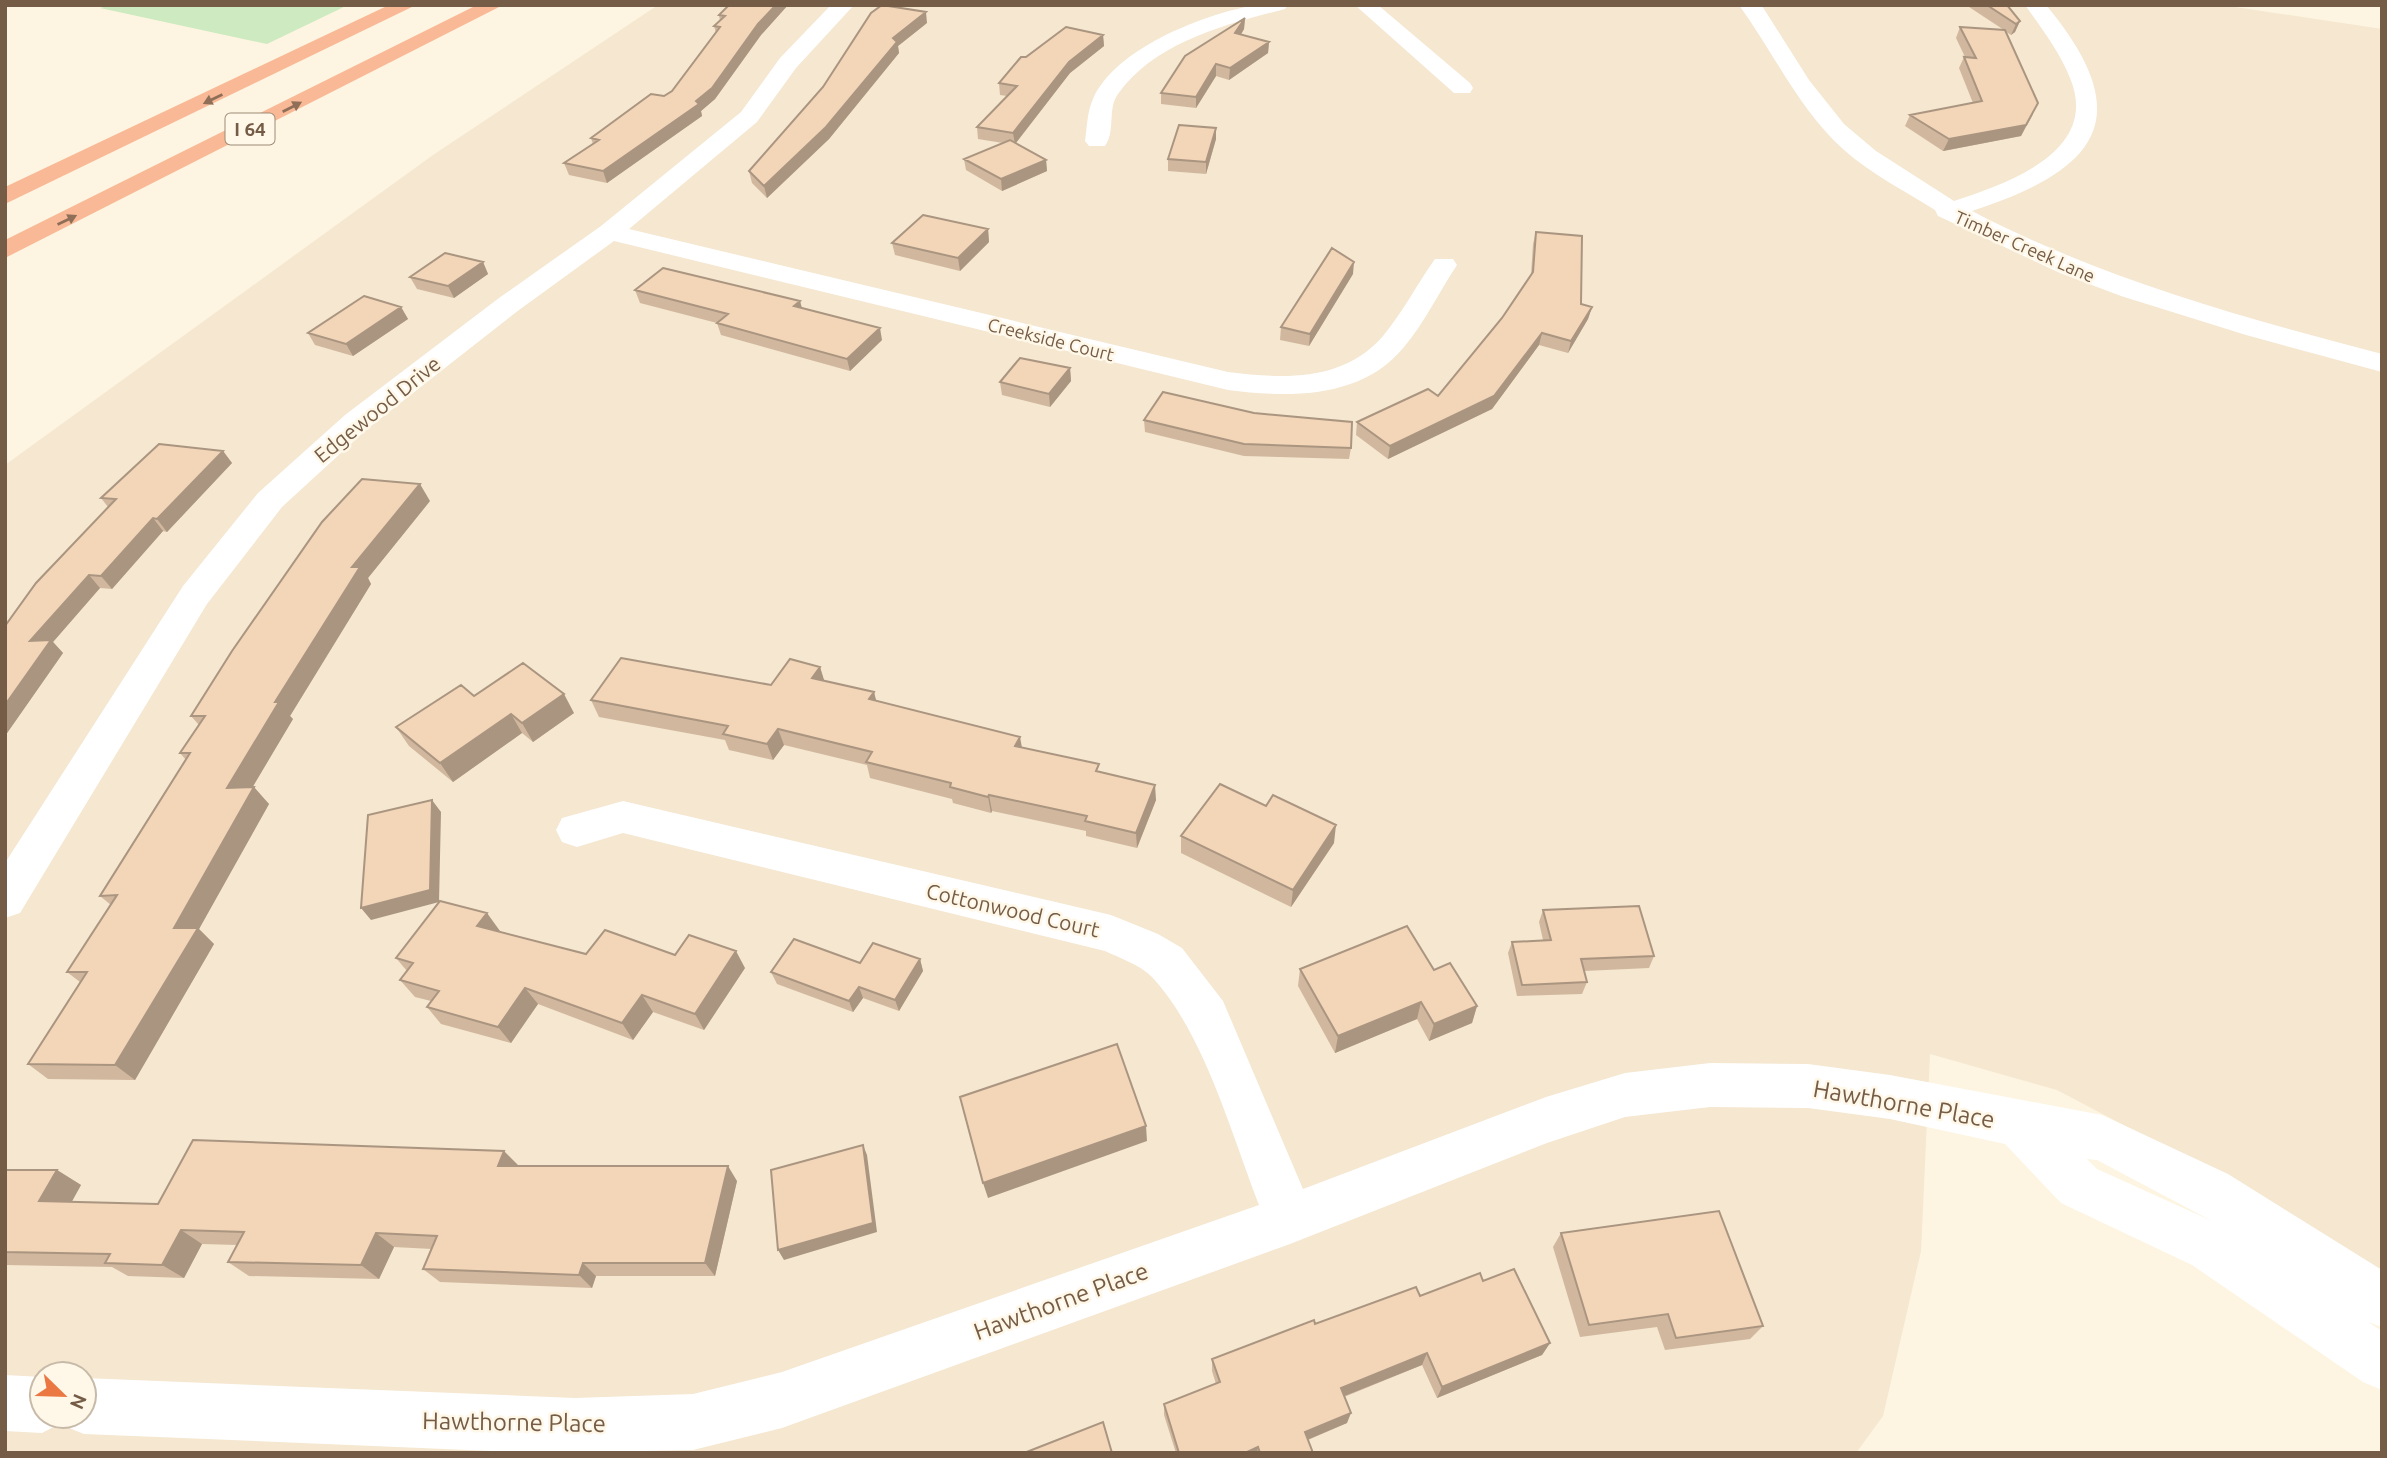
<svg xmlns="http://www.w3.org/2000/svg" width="2387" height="1458" font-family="Ubuntu,sans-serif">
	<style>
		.residential { fill: #f5e7d0; fill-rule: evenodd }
		.green { fill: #cdeac0 }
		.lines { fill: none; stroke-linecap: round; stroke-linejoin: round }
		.street { fill: #fff; fill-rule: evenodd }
		.highway { fill: #f9b996; fill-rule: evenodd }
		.wall { fill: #d1b79e }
		.shaded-wall { fill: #aa9581 }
		.building { fill: #f3d5b8; stroke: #aa9581; stroke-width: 2 }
		.oneway { fill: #8f6f57 }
		.labels { text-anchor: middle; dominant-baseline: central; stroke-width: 5; stroke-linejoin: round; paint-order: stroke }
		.far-street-label { font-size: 18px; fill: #755c47; stroke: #fff8e8 }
		.shield { fill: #fff8e8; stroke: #9e8b77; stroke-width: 2 }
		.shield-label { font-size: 19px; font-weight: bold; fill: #755c47 }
		.street-label { font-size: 21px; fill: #755c47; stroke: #fff8e8 }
		.near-street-label { font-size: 24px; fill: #755c47; stroke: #fff8e8 }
	</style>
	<rect width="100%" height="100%" fill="#fdf5e1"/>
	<path class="residential" d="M 658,5 L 2222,5 L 2382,29 L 2382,1281 L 2169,1149 L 2057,1090 L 1930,1054 L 1921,1251 L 1883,1416 L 1856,1453 L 5,1453 L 5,465 L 433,155 ZM 42,1374 L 84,1374 L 84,1416 L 42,1416 Z"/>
	<path class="green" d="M 112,5 L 348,5 L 267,44 L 100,8 Z"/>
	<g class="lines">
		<path class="street" d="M 831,5 L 854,5 L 796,68 L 757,122 L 629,229 L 1228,372 C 1284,379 1343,382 1383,336 C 1403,312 1417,284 1435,259 L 1453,259 L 1457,265 C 1439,292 1425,322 1404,347 C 1362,399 1289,398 1228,390 L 614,241 L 519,310 L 367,429 L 282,507 L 207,604 L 20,913 L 5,918 L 5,863 L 183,586 L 258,493 L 345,415 L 499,298 L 601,226 L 741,112 L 780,58 Z
			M 1288,5 L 1285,9 C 1227,24 1155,42 1118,94 C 1107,109 1116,131 1105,146 L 1089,146 L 1085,141 C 1087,127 1087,112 1093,99 C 1115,49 1200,16 1250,6 C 1262,4 1276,5 1288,5 Z
			M 1355,5 L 1378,5 L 1470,83 L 1473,88 L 1470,93 L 1454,93 Z
			M 1739,5 L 1761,5 L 1764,9 L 1809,80 L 1844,124 L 1876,151 L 1954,201 C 2006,184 2101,152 2070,78 C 2059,51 2042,29 2025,5 L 2046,5 C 2140,118 2098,170 1972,211 C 2102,279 2241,317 2382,354 L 2382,372 L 2246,335 L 2121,296 L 2060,273 L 1938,216 L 1935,210 C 1905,191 1871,174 1844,150 C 1799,110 1774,53 1739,5 Z
			M 623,801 L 1111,915 L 1158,934 L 1182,948 L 1223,1001 L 1303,1189 L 1546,1097 L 1625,1073 L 1710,1063 L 1808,1064 L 1890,1075 L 2102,1115 L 2228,1174 L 2382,1270 L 2382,1327 L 2368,1322 L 2382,1331 L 2382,1390 L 2363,1382 L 2192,1265 L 2061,1203 L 2005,1144 L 1890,1119 L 1808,1108 L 1710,1107 L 1625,1117 L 1547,1143 L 1290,1244 L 782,1428 L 693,1450 L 543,1453 L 84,1434 L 64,1426 L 63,1422 L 42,1433 L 5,1431 L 5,1375 L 42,1377 L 42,1416 L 84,1416 L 84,1378 L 575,1398 L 693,1394 L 782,1372 L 1259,1205 C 1231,1133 1204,1033 1152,977 C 1140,965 1120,958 1105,951 L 623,833 L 577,847 L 562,842 L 556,830 L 562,818 ZM 2087,1159 L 2097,1160 L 2212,1221 L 2097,1169 Z"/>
		<path class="highway" d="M 389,5 L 416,5 L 5,204 L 5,187 Z
			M 477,5 L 503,5 L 5,258 L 5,240 Z"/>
	</g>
	<path class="wall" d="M 729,5 L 788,5 L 761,35 L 715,99 L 701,111 L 702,116 L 607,183 L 569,175 L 564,163 L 593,144 L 591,138 L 672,91 L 716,33 L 714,26 L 720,21 L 719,15 Z
		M 1966,5 L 2007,5 L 2020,21 L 2015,32 L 2011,35 L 2005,31 L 2033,114 L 2021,136 L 1943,151 L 1905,126 L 1910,115 L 1973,103 L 1959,68 L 1964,57 L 1965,57 L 1956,38 L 1960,27 L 2004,30 Z
		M 1245,18 L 1244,29 L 1241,35 L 1269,42 L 1268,53 L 1229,80 L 1216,76 L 1196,108 L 1161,104 L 1161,93 Z
		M 927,23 L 898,46 L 899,53 L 829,139 L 767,198 L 752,183 L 749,171 L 823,87 Z
		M 1103,35 L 1104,46 L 1070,73 L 1016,143 L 1046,160 L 1047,171 L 1002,191 L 966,170 L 964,159 L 1003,143 L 978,139 L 977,127 L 1007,96 L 1000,95 L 999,83 L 1026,57 Z
		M 1216,128 L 1216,139 L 1206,174 L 1168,171 L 1168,159 Z
		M 988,229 L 989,242 L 960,271 L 895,255 L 892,243 Z
		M 1536,232 L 1581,304 L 1592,307 L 1588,319 L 1568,353 L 1539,345 L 1492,409 L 1388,459 L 1356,435 L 1357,422 L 1438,396 L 1502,318 L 1531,275 L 1533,244 Z
		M 483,262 L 488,274 L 454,298 L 417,289 L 410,277 Z
		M 1353,274 L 1309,346 L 1280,340 L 1281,327 Z
		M 635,290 L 800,301 L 802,308 L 882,340 L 850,371 L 721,335 L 717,323 L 640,303 Z
		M 401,307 L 408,319 L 353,356 L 315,345 L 308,333 Z
		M 1070,368 L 1071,381 L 1050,407 L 1002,395 L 1000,382 Z
		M 1144,420 L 1351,448 L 1349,459 L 1244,456 L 1145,432 Z
		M 223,451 L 232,463 L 167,532 L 163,531 L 112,589 L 100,588 L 53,642 L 63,653 L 5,736 L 5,626 L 108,507 L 101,498 Z
		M 430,501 L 368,578 L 371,584 L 290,716 L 293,719 L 252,787 L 269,804 L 199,929 L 214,944 L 135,1080 L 48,1079 L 28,1064 L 80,982 L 67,972 L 111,905 L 100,896 L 186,760 L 180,753 L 199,725 L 191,716 Z
		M 820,667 L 824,681 L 874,692 L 876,701 L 1100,772 L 1156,800 L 1137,848 L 1086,836 L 1086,831 L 992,811 L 991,813 L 953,803 L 952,799 L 870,778 L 867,765 L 784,745 L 773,760 L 729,750 L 725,740 L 599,717 L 591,700 L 771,685 Z
		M 474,696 L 574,713 L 533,742 L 522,733 L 453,782 L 409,746 L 396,727 Z
		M 1266,806 L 1334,843 L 1291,907 L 1181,853 L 1181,836 Z
		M 1543,910 L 1654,956 L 1649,968 L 1584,971 L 1587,982 L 1582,994 L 1517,996 L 1508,953 L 1512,942 L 1543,940 L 1539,922 Z
		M 499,931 L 586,954 L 675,955 L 745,968 L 704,1030 L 653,1012 L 633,1040 L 538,1004 L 511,1043 L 441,1024 L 427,1007 L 431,1001 L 415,997 L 400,980 L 407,971 L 396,958 L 500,931 Z
		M 920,959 L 923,971 L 899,1011 L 863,998 L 853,1012 L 777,984 L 771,972 L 860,963 Z
		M 1300,969 L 1434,970 L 1477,1006 L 1472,1023 L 1429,1041 L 1417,1019 L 1335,1053 L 1298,986 Z
		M 518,1166 L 737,1181 L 715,1276 L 596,1276 L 592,1288 L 440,1282 L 423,1269 L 432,1249 L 394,1247 L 379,1279 L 249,1276 L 228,1262 L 237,1245 L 202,1244 L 184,1278 L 128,1276 L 112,1267 L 5,1265 L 5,1170 L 57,1170 L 81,1185 L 71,1202 L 158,1204 Z
		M 1561,1233 L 1763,1326 L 1750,1339 L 1665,1350 L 1657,1327 L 1580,1337 L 1553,1247 Z
		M 1483,1281 L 1550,1343 L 1542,1355 L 1437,1398 L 1422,1365 L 1344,1397 L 1347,1423 L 1308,1440 L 1313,1453 L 1176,1453 L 1164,1415 L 1164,1404 L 1216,1384 L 1212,1371 L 1212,1359 L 1315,1324 L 1420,1296 Z"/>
	<path class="shaded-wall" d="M 776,5 L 788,5 L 761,35 L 715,99 L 701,111 L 702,116 L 607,183 L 603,171 L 696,101 L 758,24 Z
		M 926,12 L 927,23 L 898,46 L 899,53 L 829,139 L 767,198 L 764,186 L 893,38 Z
		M 1245,18 L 1244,29 L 1235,44 L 1235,33 Z
		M 2020,21 L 2015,32 L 2011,35 L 2016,24 Z
		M 1103,35 L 1104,46 L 1070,73 L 1015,144 L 1013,133 L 1069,62 Z
		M 1269,42 L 1268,53 L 1229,80 L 1230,68 Z
		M 1216,64 L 1216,76 L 1196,108 L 1196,97 Z
		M 2038,103 L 2021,136 L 1943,151 L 1949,139 Z
		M 1216,128 L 1216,139 L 1206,174 L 1206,162 Z
		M 1046,160 L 1047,171 L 1002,191 L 1001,179 Z
		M 988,229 L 989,242 L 960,271 L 958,258 Z
		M 483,262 L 488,274 L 454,298 L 448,286 Z
		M 1354,262 L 1353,274 L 1309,346 L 1310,334 Z
		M 800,301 L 803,313 L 794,306 Z
		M 401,307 L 408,319 L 353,356 L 346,344 Z
		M 1592,307 L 1588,319 L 1568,353 L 1571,341 Z
		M 880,328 L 882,340 L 850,371 L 847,359 Z
		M 1542,333 L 1539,345 L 1492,409 L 1388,459 L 1390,446 Z
		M 1070,368 L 1071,381 L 1050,407 L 1049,394 Z
		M 223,451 L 232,463 L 167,532 L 157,519 Z
		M 420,484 L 430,501 L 368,578 L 371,584 L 290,716 L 293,719 L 242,805 L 227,788 L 352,567 Z
		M 153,518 L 163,531 L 112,589 L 101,576 Z
		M 89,575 L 100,588 L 53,642 L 63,653 L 5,736 L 5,705 L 30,641 Z
		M 820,667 L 825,683 L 812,678 Z
		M 874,692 L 878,708 L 869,699 Z
		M 564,694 L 574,713 L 533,742 L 522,723 Z
		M 511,714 L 522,733 L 453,782 L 440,763 Z
		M 778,729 L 784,745 L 773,760 L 767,744 Z
		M 1020,737 L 1023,753 L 1015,746 Z
		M 1155,785 L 1156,800 L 1137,848 L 1136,833 Z
		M 254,787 L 269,804 L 199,929 L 214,944 L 135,1080 L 115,1065 L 174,928 Z
		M 989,795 L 992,811 L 991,813 L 988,797 Z
		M 432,800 L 441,812 L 439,902 L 371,920 L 361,908 Z
		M 1336,825 L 1334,843 L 1291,907 L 1293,890 Z
		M 487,913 L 500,931 L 490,943 L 477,926 Z
		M 736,951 L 745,968 L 704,1030 L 695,1014 Z
		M 920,959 L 923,971 L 899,1011 L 895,1000 Z
		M 859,987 L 863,998 L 853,1012 L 849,1001 Z
		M 525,988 L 538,1004 L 511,1043 L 498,1027 Z
		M 642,995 L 653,1012 L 633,1040 L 622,1023 Z
		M 1421,1002 L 1417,1019 L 1335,1053 L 1338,1036 Z
		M 1477,1006 L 1472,1023 L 1429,1041 L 1434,1024 Z
		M 1146,1126 L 1147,1141 L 988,1198 L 983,1183 Z
		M 863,1145 L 867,1155 L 877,1232 L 784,1260 L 778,1250 Z
		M 504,1151 L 519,1166 L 498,1166 Z
		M 728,1166 L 737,1181 L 715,1276 L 705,1263 Z
		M 57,1170 L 81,1185 L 64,1216 L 39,1201 Z
		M 181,1230 L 202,1244 L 184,1278 L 162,1265 Z
		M 376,1233 L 394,1247 L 379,1279 L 361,1265 Z
		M 583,1263 L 596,1276 L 592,1288 L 579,1275 Z
		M 1550,1343 L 1542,1355 L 1437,1398 L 1442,1387 Z
		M 1427,1353 L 1422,1365 L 1337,1399 L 1341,1388 Z
		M 1351,1413 L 1347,1423 L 1302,1442 L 1305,1432 Z
		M 1258,1447 L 1257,1453 L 1245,1453 Z"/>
	<path class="building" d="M 729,5 L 776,5 L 758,24 L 712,88 L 696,101 L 699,104 L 603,171 L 564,163 L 599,140 L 591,138 L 651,94 L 664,96 L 672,91 L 720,27 L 714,26 L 725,16 L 719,15 Z
		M 882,5 L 926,12 L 893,38 L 897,42 L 826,127 L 764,186 L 749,171 L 823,87 L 871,13 Z
		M 1987,5 L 2007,5 L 2020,21 L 2016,24 Z
		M 1245,18 L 1235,33 L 1269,42 L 1230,68 L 1216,64 L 1196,97 L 1161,93 L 1185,56 Z
		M 1066,27 L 1103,35 L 1069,62 L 1013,133 L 977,127 L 1017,86 L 999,83 L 1021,57 L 1026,57 Z
		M 1960,27 L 2005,30 L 2038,103 L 2026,125 L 1949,139 L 1910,115 L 1982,101 L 1964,57 L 1976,58 Z
		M 1179,125 L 1216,128 L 1206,162 L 1168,159 Z
		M 1010,140 L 1046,160 L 1001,179 L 964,159 Z
		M 923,215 L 988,229 L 958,258 L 892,243 Z
		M 1536,232 L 1582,236 L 1581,304 L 1592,307 L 1571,341 L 1542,333 L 1494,396 L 1390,446 L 1357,422 L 1428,389 L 1438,396 L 1502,318 L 1533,272 Z
		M 1332,248 L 1354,262 L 1310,334 L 1281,327 Z
		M 445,253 L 483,262 L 448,286 L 410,277 Z
		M 663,268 L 800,301 L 794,306 L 880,328 L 847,359 L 717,323 L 728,314 L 635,290 Z
		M 364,296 L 401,307 L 346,344 L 308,333 Z
		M 1020,358 L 1070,368 L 1049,394 L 1000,382 Z
		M 1163,392 L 1254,413 L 1352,422 L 1351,448 L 1244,444 L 1144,420 Z
		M 159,444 L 223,451 L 157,519 L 153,518 L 101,576 L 89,575 L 30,641 L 51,640 L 5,705 L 5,626 L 36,583 L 116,499 L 101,498 Z
		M 362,479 L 420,484 L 352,567 L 360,567 L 275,702 L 279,702 L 227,788 L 254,787 L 174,928 L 198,928 L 115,1065 L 28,1064 L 87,972 L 67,972 L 117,895 L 100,896 L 190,753 L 180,753 L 205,716 L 191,716 L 232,651 L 322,522 Z
		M 621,658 L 771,685 L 790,659 L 820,667 L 812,678 L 874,692 L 869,699 L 1020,737 L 1015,746 L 1099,764 L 1096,771 L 1155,785 L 1136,833 L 1085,821 L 1087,816 L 989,795 L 988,797 L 950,787 L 951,783 L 866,762 L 872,752 L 778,729 L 767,744 L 723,734 L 728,726 L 591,700 Z
		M 523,663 L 564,694 L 522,723 L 511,714 L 440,763 L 396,727 L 461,685 L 474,696 Z
		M 1220,784 L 1266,806 L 1273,795 L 1336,825 L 1293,890 L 1181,836 Z
		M 432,800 L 430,890 L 361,908 L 368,815 Z
		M 440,901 L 487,913 L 477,926 L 586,954 L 605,930 L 675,955 L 689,935 L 736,951 L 695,1014 L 642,995 L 622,1023 L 525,988 L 498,1027 L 427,1007 L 439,991 L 400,980 L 413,963 L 396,958 Z
		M 1639,906 L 1654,956 L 1581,959 L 1587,982 L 1522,985 L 1512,942 L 1551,940 L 1543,910 Z
		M 1407,926 L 1434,970 L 1450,963 L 1477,1006 L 1434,1024 L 1421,1002 L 1338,1036 L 1300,969 Z
		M 794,939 L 860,963 L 873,943 L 920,959 L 895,1000 L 859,987 L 849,1001 L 771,972 Z
		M 1117,1044 L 1146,1126 L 983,1183 L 960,1097 Z
		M 193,1140 L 504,1151 L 498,1166 L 728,1166 L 705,1263 L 583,1263 L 579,1275 L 423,1269 L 437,1236 L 376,1233 L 361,1265 L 228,1262 L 244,1232 L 181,1230 L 162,1265 L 105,1263 L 110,1254 L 5,1252 L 5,1170 L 57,1170 L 39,1201 L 158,1204 Z
		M 863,1145 L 873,1223 L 778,1250 L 771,1170 Z
		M 1719,1211 L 1763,1326 L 1676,1338 L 1668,1314 L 1589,1325 L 1561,1233 Z
		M 1514,1269 L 1550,1343 L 1442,1387 L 1427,1353 L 1341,1388 L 1351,1413 L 1305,1432 L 1313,1453 L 1260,1453 L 1258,1447 L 1245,1453 L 1179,1453 L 1164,1404 L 1220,1382 L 1212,1359 L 1314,1320 L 1315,1324 L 1416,1287 L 1420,1296 L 1480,1273 L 1483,1281 Z
		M 1103,1422 L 1112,1453 L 1024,1453 Z"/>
	<defs><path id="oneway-solid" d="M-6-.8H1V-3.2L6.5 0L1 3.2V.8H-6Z" transform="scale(1.75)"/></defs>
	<g class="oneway">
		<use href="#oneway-solid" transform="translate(213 99) rotate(154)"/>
		<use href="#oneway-solid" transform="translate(292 107) rotate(-27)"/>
		<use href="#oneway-solid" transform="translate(67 220) rotate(-26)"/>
	</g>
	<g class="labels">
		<g class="far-street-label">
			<text transform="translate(2025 246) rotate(24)">Timber Creek Lane</text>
			<text transform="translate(1051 339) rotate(14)">Creekside Court</text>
		</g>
		<rect class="shield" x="225.5" y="113.5" width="49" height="31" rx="5"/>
		<g class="shield-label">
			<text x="250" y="129">I 64</text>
		</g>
		<g class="street-label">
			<text transform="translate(377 409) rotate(-39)">Edgewood Drive</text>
			<text transform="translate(1013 910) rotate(13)">Cottonwood Court</text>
		</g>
		<g class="near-street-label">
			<text transform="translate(1904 1104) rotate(10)">Hawthorne Place</text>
			<text transform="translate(1061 1301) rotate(-20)">Hawthorne Place</text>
			<text transform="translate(514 1422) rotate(1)">Hawthorne Place</text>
		</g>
	</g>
	<rect width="2387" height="1458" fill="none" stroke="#755c47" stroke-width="14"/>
	<g transform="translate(63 1395) rotate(113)"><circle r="33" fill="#fff8e8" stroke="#c8baa8" stroke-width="2"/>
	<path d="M0-5L12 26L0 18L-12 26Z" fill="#eb7743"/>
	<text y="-10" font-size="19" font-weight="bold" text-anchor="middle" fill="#755c47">N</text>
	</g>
</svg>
